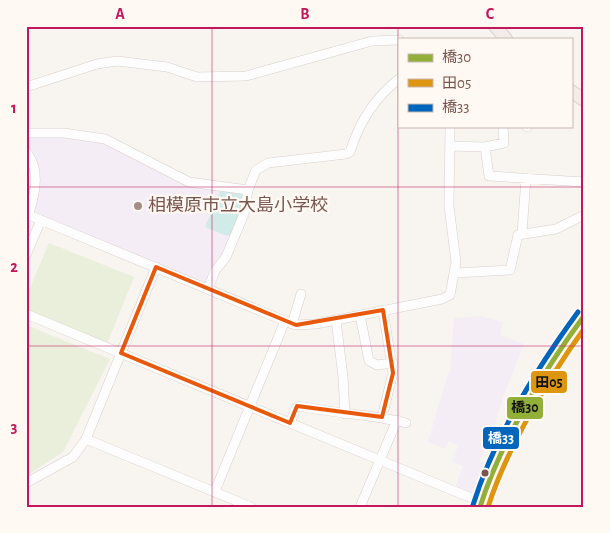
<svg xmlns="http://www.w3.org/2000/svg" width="610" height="533" font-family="'Alegreya Sans','Noto Sans JP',sans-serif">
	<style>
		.education { fill: #f4edf5 }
		.green { fill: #eaefdb }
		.water { fill: #d1ebe8 }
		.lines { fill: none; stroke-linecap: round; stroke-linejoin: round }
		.street-casing { stroke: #d8cfcc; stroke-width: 10 }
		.secondary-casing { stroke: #d8cfcc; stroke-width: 12 }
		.primary-casing { stroke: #dacfcc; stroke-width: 14 }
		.street { stroke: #fefdfd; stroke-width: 9 }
		.secondary { stroke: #fefdfd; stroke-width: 11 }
		.primary { stroke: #f3ece8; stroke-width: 12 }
		.bus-1-casing { stroke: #fff8f3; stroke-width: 9 }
		.bus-2-casing { stroke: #fff8f3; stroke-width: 9 }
		.bus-3-casing { stroke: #fff8f3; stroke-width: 9 }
		.bus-1 { stroke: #92af39; stroke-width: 5 }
		.bus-2 { stroke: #de9610; stroke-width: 5 }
		.bus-3 { stroke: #0065bd; stroke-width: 5 }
		.marked { fill: none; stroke: #e8590c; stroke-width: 4; stroke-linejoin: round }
		.grid { fill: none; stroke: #c2185b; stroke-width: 1; stroke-opacity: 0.55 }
		.poi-dot { fill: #a58d87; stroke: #fff8f3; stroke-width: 2 }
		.bus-dot { fill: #78554e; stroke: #fff8f3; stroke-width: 2 }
		.labels { text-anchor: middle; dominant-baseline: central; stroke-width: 4.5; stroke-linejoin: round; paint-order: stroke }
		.poi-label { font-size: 18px; fill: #78554e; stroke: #fff8f3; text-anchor: start }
		.line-badge { stroke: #fff8f3; stroke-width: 2 }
		.badge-label { font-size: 14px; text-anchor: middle; font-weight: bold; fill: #fff }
		.pale-badge-label { font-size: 14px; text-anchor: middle; font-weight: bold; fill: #111 }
		.neatline { fill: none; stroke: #c2185b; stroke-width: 2 }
		.grid-label { font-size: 16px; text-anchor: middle; font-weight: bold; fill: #c2185b }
	</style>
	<rect width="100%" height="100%" fill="#f8f4f0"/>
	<path class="education" d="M 31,135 L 76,136 L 104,141 L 189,184 L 242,192 L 241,212 L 224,253 L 207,283 L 33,215 L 37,172 L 35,156 L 26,146 L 27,138 Z
		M 480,316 L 503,322 L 500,335 L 524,344 L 503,397 L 493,431 L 479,461 L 488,464 L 478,497 L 455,488 L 463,466 L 453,462 L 458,445 L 449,441 L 445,449 L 428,442 L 448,373 L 450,373 L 454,318 Z"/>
	<path class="green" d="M 49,243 L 134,277 L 107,344 L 26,311 L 26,297 Z
		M 26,325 L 110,359 L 63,452 L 26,476 Z"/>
	<path class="water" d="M 221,189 L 243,194 L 241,212 L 232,235 L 227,236 L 205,227 Z"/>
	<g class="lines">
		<defs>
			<path id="street" d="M 26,87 L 97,64 L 117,61 L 167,67 L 197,77 L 246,76 L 372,41 L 399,40
				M 527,127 L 527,126
				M 26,133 L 64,133 L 105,139 L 189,182 L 248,190
				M 450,146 L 485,147 L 504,143 L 503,126
				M 485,147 L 489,176 L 584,182
				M 26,151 C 40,169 36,191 29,213 L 31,216 L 285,321 L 215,491
				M 522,233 L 526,178
				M 26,255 L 41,220
				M 455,273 L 510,270 L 518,235 L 556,229 L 584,215
				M 208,289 L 215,271 L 226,257 L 244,214 L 248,190 L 256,170 L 268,163 L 346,154 L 350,152 C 359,123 374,98 399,79
				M 26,314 L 481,502
				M 360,315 L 369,361 L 377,365 L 393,363
				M 336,320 L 343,377 L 345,414
				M 285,321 L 296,325 L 316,324 L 442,299 L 450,295 L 456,262 L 449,206 L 450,126
				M 292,324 L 301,294
				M 382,417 L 393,373 L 383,310
				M 290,423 L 296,408 L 300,406 C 335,414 371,414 406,423
				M 86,439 L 156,267
				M 26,483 L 73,457 L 86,439 L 251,507
				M 360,507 L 397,420"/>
			<path id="secondary" d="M 480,507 C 490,472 508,442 525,410 C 544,378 561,346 584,316"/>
			<path id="primary" d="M 495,26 L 506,39
				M 571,91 L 584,100"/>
		</defs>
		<use href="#street" class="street-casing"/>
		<use href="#secondary" class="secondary-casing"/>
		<use href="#primary" class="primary-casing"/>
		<use href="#street" class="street"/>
		<use href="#secondary" class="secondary"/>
		<use href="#primary" class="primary"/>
		<defs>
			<path id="bus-1" d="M 480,507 C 500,443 544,370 584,316"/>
			<path id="bus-2" d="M 488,507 C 506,450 549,377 584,329"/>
			<path id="bus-3" d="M 473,505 C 494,438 537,368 578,312"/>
		</defs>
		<use href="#bus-1" class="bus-1-casing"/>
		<use href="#bus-2" class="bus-2-casing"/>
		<use href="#bus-3" class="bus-3-casing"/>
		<use href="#bus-1" class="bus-1"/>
		<use href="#bus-2" class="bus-2"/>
		<use href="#bus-3" class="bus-3"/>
	</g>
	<path class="marked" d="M 156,267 L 296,325 L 383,310 L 393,373 L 382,417 L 297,406 L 290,423 L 121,353 Z"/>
	<path class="grid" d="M 212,26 L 212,507M 398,26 L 398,507M 26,187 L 584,187M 26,346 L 584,346"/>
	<circle class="poi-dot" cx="138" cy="206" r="5"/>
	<circle class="bus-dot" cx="485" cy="473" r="4.5"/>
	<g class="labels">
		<g class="poi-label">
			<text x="148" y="206">相模原市立大島小学校</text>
		</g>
	</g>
	<g class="line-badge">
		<rect x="530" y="370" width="38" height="24" rx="5" fill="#de9610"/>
		<rect x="506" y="396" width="38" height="24" rx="5" fill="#92af39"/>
		<rect x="482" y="426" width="38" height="24" rx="5" fill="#0065bd"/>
	</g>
	<g class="badge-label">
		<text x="501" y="443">橋33</text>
	</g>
	<g class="pale-badge-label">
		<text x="549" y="387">田05</text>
		<text x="525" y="412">橋30</text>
	</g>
	<rect width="610" height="533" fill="none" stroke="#fff8f3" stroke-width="55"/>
	<rect x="398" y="38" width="175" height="90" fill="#fff8f3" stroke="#c9b7b1"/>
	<rect x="408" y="54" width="25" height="8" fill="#92af39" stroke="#c9b7b1"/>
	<text x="442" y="62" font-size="15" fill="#78554e">橋30</text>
	<rect x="408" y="79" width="25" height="8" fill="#de9610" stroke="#c9b7b1"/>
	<text x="442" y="88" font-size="15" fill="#78554e">田05</text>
	<rect x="408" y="104" width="25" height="8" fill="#0065bd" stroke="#c9b7b1"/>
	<text x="442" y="112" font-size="15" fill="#78554e">橋33</text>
	<rect x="28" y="28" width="554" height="478" class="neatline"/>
	<g class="grid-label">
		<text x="120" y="19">A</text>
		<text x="305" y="19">B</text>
		<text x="490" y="19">C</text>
		<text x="14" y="113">1</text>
		<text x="14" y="272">2</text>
		<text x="14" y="432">3</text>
	</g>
</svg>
